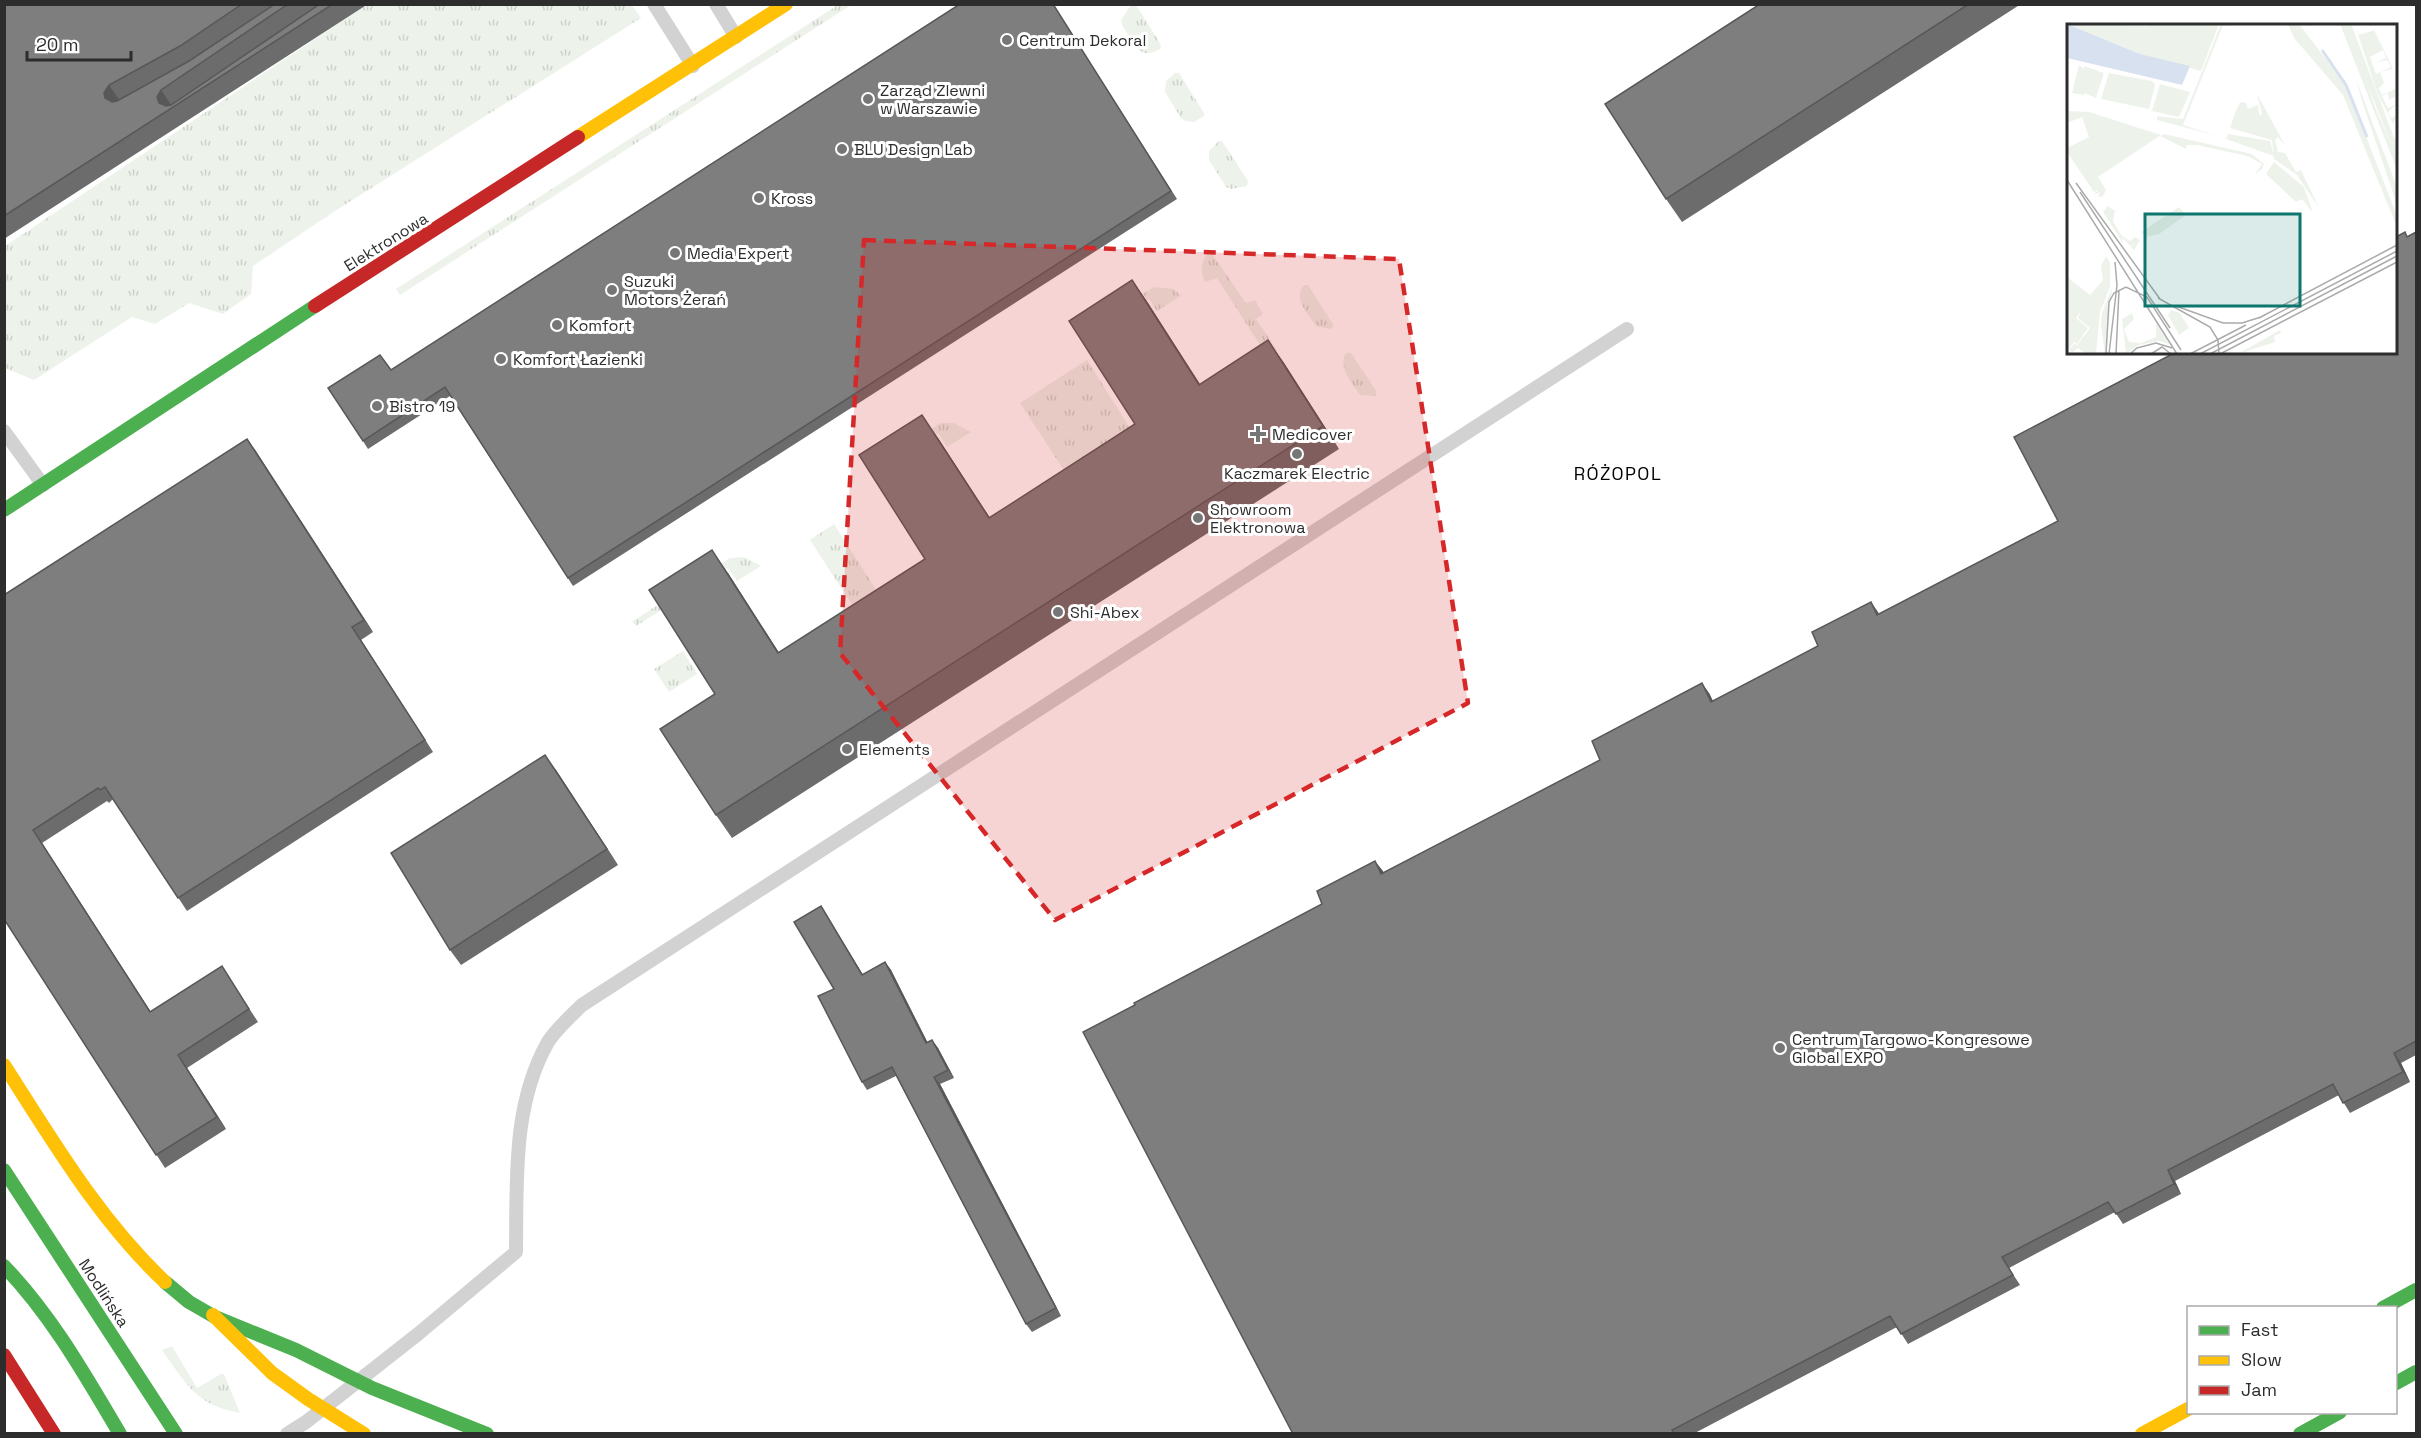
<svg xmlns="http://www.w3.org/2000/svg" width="2421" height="1438" font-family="'Space Grotesk',sans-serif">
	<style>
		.grass { fill: url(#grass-tufts) }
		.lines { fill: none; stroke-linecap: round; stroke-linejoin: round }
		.lane { stroke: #d2d2d2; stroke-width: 14 }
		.fast { stroke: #4caf50; stroke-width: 14 }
		.slow { stroke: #ffc107; stroke-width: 14 }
		.jam { stroke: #c62828; stroke-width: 14 }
		.wall { fill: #6c6c6c }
		.shaded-wall { fill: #585858 }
		.building { fill: #7e7e7e; stroke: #585858; stroke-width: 1.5 }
		.marked { fill: #d62828; fill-opacity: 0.2; stroke: #d62828; stroke-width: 4.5; stroke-dasharray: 12 8; stroke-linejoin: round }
		.poi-dot { fill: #767676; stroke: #fff; stroke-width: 2 }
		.labels { text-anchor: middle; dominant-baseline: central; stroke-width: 6; stroke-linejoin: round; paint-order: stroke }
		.poi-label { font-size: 16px; fill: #2d2d2d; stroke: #fff; text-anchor: start }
		.street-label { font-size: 16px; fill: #2d2d2d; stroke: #fff }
		.neighbourhood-label { font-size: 18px; letter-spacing: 1.5px; fill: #000; stroke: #fff }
		.inset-river { fill: none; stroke: #d8e1f0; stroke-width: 3 }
		.inset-road { fill: none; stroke: #ababab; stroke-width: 1.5 }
		.view { fill: #0f766e; fill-opacity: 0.15; stroke: #0f766e; stroke-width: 3 }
		.inset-edge { fill: none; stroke: #2d2d2d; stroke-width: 3 }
	</style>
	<defs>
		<pattern id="grass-tufts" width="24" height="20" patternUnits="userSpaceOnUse" patternTransform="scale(1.5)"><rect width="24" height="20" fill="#edf3eb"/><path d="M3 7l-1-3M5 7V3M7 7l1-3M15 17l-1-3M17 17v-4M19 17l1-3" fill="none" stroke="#ccd1ca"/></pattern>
	</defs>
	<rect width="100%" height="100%" fill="#fff"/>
	<path class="grass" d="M 366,5 L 632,5 L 641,18 L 335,211 L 253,266 L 251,294 L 223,314 L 189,303 L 155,324 L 132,317 L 34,380 L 5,368 L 5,246 Z
		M 838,5 L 851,5 L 400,295 L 396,289 Z
		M 1131,5 L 1136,5 L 1161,45 L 1160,49 C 1143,58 1139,52 1130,37 C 1126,32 1122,27 1121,20 Z
		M 1175,73 L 1179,73 L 1204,113 L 1204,116 L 1194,122 L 1185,121 L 1181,118 L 1165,92 L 1166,81 Z
		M 1219,141 L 1222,141 L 1248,181 L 1247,186 L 1231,189 L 1226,187 L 1209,160 L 1209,151 Z
		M 1210,251 L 1246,303 L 1255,300 L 1263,314 L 1256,319 L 1277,350 L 1267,356 L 1217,278 L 1205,282 C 1200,270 1200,261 1210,251 Z
		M 1304,285 L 1308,285 L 1334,326 L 1330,329 L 1316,326 C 1308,313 1292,299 1304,285 Z
		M 1154,287 L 1174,289 L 1181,296 L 1157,311 L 1149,299 L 1083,341 L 1079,334 Z
		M 1346,353 L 1351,353 L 1377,392 L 1375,396 L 1360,395 C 1353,384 1337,367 1346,353 Z
		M 1087,360 L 1135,436 L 1069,478 L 1020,403 Z
		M 940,423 L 954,423 L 971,432 L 947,447 L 938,433 L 872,475 L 874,466 Z
		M 834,524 L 882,599 L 858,614 L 810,540 Z
		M 744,557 L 761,566 L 737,581 L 728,568 L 636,626 L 633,621 L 730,558 Z
		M 683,651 L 697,674 L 669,692 L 654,669 Z
		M 172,1346 L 197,1388 L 221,1374 L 224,1374 L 240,1413 C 196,1405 187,1385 162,1350 Z"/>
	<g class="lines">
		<path class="lane" d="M 654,4 L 693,66
			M 716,4 L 736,37
			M 4,431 L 43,485
			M 287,1434 L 306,1422 L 418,1334 L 516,1252 C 517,1182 512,1105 548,1042 C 556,1029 571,1016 582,1005 L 1627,329"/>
		<path class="fast" d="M 4,510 L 315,306
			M 4,1170 L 176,1434
			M 4,1266 C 52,1316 85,1375 120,1434
			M 165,1282 L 189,1302 L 215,1317 L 296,1350 L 372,1388 L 487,1434
			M 2383,1308 L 2416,1290
			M 2396,1383 L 2416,1372
			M 2300,1434 L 2340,1412"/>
		<path class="slow" d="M 578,137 L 786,4
			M 4,1065 C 53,1141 99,1220 165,1282
			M 213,1315 L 272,1373 L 308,1399 L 364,1434
			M 2142,1434 L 2188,1409"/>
		<path class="jam" d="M 315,306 L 578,137
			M 4,1355 L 54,1434"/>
	</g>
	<path class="wall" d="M 4,4 L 368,4 L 4,239 Z
		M 1053,4 L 1177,199 L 573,586 L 450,396 L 368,449 L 363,441 L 391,370 Z
		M 1760,4 L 2021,4 L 1682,222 L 1666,199 Z
		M 2405,232 L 2408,237 L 2416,232 L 2416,1055 L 2401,1063 L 2410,1082 L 2350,1113 L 2339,1095 L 2175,1181 L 2181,1194 L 2123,1224 L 2115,1212 L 2009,1268 L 2020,1285 L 1908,1344 L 1897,1327 L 1693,1434 L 1293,1434 L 1135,1005 L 1383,871 L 1383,873 L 1600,760 L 1709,693 L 1713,701 L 2058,521 Z
		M 1132,280 L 1148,303 L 1200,384 L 1268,340 L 1284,363 L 1339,449 L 732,838 L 716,815 L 715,694 L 728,573 L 779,653 L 925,559 L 938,438 L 990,518 L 1135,424 Z
		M 247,439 L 373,632 L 361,640 L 433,752 L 187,911 L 113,799 L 109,803 L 107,801 L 42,843 L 151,1012 L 230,979 L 258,1022 L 187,1068 L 226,1129 L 165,1168 L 4,919 L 4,595 Z
		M 556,770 L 618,865 L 461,965 L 450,950 Z
		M 826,914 L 863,975 L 885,962 L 891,970 L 927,1043 L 932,1040 L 938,1048 L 954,1078 L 940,1084 L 1061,1316 L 1032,1332 L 1026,1324 L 896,1076 L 867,1090 L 862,1082 Z"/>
	<path class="shaded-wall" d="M 109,85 L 120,101 L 115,108 L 105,98 L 104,93 Z
		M 161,90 L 172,106 L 170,110 L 159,103 L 157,97 Z
		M 1132,280 L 1148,303 L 1215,408 L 1199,385 Z
		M 1268,340 L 1284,363 L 1339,449 L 1323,426 Z
		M 922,415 L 938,438 L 1005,541 L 989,518 Z
		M 247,439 L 256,451 L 373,632 L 364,620 Z
		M 712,550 L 728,573 L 794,676 L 778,653 Z
		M 1871,602 L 1878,612 L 1884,625 L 1877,615 Z
		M 352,627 L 361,640 L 433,752 L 425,740 Z
		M 1702,683 L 1709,693 L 1718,712 L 1711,702 Z
		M 545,755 L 556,770 L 618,865 L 607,849 Z
		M 33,830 L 42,843 L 159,1025 L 150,1012 Z
		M 1375,861 L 1383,871 L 1388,884 L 1381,874 Z
		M 821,906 L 826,914 L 868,983 L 862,975 Z
		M 885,962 L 891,970 L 932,1051 L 926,1043 Z
		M 932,1040 L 938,1048 L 954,1078 L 948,1070 Z
		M 2394,1053 L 2401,1063 L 2410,1082 L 2403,1072 Z
		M 178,1055 L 187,1068 L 226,1129 L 217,1117 Z
		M 934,1077 L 940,1084 L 1061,1316 L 1056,1308 Z
		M 2168,1170 L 2175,1181 L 2181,1194 L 2174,1184 Z"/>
	<path class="building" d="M 4,4 L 242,4 L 180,46 L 109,85 L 104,93 L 105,98 L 112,102 L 117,101 L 189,61 L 275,4 L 288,4 L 161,90 L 157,97 L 159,103 L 166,106 L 171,105 L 320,4 L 333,4 L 4,216 Z
		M 960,4 L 1053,4 L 1171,191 L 568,578 L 445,387 L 363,441 L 328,388 L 380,355 L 391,370 Z
		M 1760,4 L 1969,4 L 1666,199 L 1605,104 Z
		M 2405,232 L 2407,237 L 2416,232 L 2416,1041 L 2394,1053 L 2403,1072 L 2343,1103 L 2333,1084 L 2168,1170 L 2174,1184 L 2116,1214 L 2108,1202 L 2002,1257 L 2013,1275 L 1901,1334 L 1890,1316 L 1672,1430 L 1674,1434 L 1293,1434 L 1083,1032 L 1135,1005 L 1134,1003 L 1322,904 L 1317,891 L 1375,861 L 1381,874 L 1600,760 L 1592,741 L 1702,683 L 1711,702 L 1818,646 L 1812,632 L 1871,602 L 1877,615 L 2058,521 L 2014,437 L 2176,352 L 2396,352 L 2396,237 Z
		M 1132,280 L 1199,385 L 1268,340 L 1323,426 L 716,815 L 660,729 L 715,694 L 649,590 L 712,550 L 778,653 L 925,559 L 859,455 L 922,415 L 989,518 L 1135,424 L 1069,321 Z
		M 247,439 L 364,620 L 352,627 L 425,740 L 178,898 L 105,787 L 100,790 L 98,788 L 33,830 L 150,1012 L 222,966 L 249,1009 L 178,1055 L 217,1117 L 156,1155 L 4,919 L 4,595 Z
		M 545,755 L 607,849 L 450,950 L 391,853 Z
		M 821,906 L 862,975 L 885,962 L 926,1043 L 932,1040 L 948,1070 L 934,1077 L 1056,1308 L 1026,1324 L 892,1067 L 862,1082 L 818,996 L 834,989 L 794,922 Z"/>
	<path class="marked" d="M 864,240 L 1399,259 L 1468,703 L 1055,920 L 840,653 Z"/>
	<g class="poi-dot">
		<circle cx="1007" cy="40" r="6"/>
		<circle cx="868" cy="99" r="6"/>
		<circle cx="842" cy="149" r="6"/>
		<circle cx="759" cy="198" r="6"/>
		<circle cx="675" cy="253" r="6"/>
		<circle cx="612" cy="290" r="6"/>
		<circle cx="557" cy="325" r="6"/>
		<circle cx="501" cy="359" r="6"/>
		<circle cx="377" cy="406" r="6"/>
		<path d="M1255 425h6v6h6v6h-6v6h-6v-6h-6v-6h6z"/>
		<circle cx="1297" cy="454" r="6"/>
		<circle cx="1198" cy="518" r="6"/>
		<circle cx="1058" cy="612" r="6"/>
		<circle cx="847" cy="749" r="6"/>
		<circle cx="1780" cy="1048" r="6"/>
	</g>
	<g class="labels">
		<g class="poi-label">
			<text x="1019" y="40">Centrum Dekoral</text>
			<text x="880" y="90">Zarząd Zlewni<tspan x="880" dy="18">w Warszawie</tspan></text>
			<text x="854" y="149">BLU Design Lab</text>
			<text x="771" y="198">Kross</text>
			<text x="687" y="253">Media Expert</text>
			<text x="624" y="281">Suzuki<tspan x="624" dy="18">Motors Żerań</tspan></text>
			<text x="569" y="325">Komfort</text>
			<text x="513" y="359">Komfort Łazienki</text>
			<text x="389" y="406">Bistro 19</text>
			<text x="1272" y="434">Medicover</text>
			<text x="1297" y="473" text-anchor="middle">Kaczmarek Electric</text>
			<text x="1210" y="509">Showroom<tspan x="1210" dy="18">Elektronowa</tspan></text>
			<text x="1070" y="612">Shi-Abex</text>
			<text x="859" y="749">Elements</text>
			<text x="1792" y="1039">Centrum Targowo-Kongresowe<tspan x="1792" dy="18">Global EXPO</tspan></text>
		</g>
		<g class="street-label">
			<text transform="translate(386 242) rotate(-32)">Elektronowa</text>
			<text transform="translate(104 1293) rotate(57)">Modlińska</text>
		</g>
		<g class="neighbourhood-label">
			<text x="1618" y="473">RÓŻOPOL</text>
		</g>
	</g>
	<g transform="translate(2067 24)">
		<rect width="330" height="330" fill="#fff"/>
		<path d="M 0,0 L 65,0 L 68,8 L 83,4 L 78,0 L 152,0 L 134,47 L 73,30 ZM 154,0 L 163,2 L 156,1 L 116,101 L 150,112 L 90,96 L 90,92 L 116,95 ZM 221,0 L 232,0 L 279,61 L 330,192 L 330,203 L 276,71 L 227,14 ZM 273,0 L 281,0 L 308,83 L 324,120 L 329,119 L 330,146 ZM 289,4 L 292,11 L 307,6 L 326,45 L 313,48 L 317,59 L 312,64 L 315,71 L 330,64 L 330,72 L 322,76 L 321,69 L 315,72 L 321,84 L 330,80 L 321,88 L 324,94 L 330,91 L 326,100 L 310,68 ZM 316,26 L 319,34 L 309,39 L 320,36 L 324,43 L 309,50 L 303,33 ZM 17,42 L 37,49 L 29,74 L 15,68 ZM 42,49 L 85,57 L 88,61 L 82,85 L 34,75 ZM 289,55 L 330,163 L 330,181 L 295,77 ZM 93,60 L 123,68 L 112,93 L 85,87 ZM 190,70 L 219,123 L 211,113 L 208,116 L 211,128 L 218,129 L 229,148 L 234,146 L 252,184 L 230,151 L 207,135 L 205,116 L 163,104 L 168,89 L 173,101 L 195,90 ZM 0,87 L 22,88 L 94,111 L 31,153 L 39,166 L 36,172 L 31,173 L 33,168 L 27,171 L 31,166 L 27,168 L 0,128 L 0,124 L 22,113 L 15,93 L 0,99 ZM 161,110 L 203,117 L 207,132 L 159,115 ZM 41,182 L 48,187 L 46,197 L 54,211 L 63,217 L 68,213 L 73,216 L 67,226 L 64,223 L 68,220 L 63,222 L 55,213 L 56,219 L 36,188 ZM 112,183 L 119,191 L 92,210 L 78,213 L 74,208 ZM 39,232 L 43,238 L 43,263 L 33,288 L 29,330 L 19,330 L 11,324 L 4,330 L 5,328 L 2,326 L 7,320 L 10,321 L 23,304 L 11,294 L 14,287 L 9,294 L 21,304 L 10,320 L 7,318 L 1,326 L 4,329 L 0,330 L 0,253 L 23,271 L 36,256 L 34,242 ZM 45,264 L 38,330 L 34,301 L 31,330 L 35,289 ZM 104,286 L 113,289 L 122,304 L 112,311 L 101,291 ZM 65,289 L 67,295 L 57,305 L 62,318 L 74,319 L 89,313 L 89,299 L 102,320 L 92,317 L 72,321 L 59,330 L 55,295 ZM 213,306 L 214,309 L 207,312 L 208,318 L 171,330 Z" fill="#edf3eb" fill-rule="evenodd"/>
		<path d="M 65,0 L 92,4 L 95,9 L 74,12 L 68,9 ZM 277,0 L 284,0 L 329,119 L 324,120 L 288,29 L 282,2 L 280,9 ZM 12,41 L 24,50 L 17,71 L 5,69 ZM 173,78 L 179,79 L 181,85 L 191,81 L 194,106 L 172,101 L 168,89 ZM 97,110 L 185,130 L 197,140 L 195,145 L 188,150 L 195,140 L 180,132 L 130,121 L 120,121 L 119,125 L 93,112 ZM 207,138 L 237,163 L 246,189 L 235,175 L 229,178 L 199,150 Z" fill="#edf3eb"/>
		<path d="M 0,0 L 73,30 L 123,42 L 115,61 L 0,34 Z" fill="#d8e1f0"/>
		<path class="inset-river" d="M 255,26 L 279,61 L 300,113"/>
		<path class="inset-road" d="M 0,156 L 110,330M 9,159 L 93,275M 13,168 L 103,304M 91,274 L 143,303 L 151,316 L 152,330M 109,282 L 156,299 L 175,299 L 194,293M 192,294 L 330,221M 39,330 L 42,278 L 47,269 L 59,263 L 80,273 L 114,326M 42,330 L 50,261 L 48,238M 49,330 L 52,266M 63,330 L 70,324 L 89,319 L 105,324M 84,330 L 95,323 L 104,330M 123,330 L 179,301M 133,330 L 330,227M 143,330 L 330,232M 153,330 L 330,238"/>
		<path class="view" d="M 78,190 L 233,190 L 233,282 L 78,282 Z"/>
		<rect width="330" height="330" class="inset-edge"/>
	</g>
	<rect width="2421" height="1438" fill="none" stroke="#2d2d2d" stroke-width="12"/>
	<rect x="2187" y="1306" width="210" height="108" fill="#ffffff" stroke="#ababab" stroke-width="1.5"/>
	<rect x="2199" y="1326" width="30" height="9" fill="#4caf50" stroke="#ababab" stroke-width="1.5"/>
	<text x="2241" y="1336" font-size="18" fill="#2d2d2d">Fast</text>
	<rect x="2199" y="1356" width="30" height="9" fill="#ffc107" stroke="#ababab" stroke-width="1.5"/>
	<text x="2241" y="1366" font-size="18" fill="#2d2d2d">Slow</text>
	<rect x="2199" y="1386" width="30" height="9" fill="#c62828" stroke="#ababab" stroke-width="1.5"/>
	<text x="2241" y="1396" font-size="18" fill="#2d2d2d">Jam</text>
	<path d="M27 51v9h104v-9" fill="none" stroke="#2d2d2d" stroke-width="3"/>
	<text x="36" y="51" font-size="18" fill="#2d2d2d" stroke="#ffffff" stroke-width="4.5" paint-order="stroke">20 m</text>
</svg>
